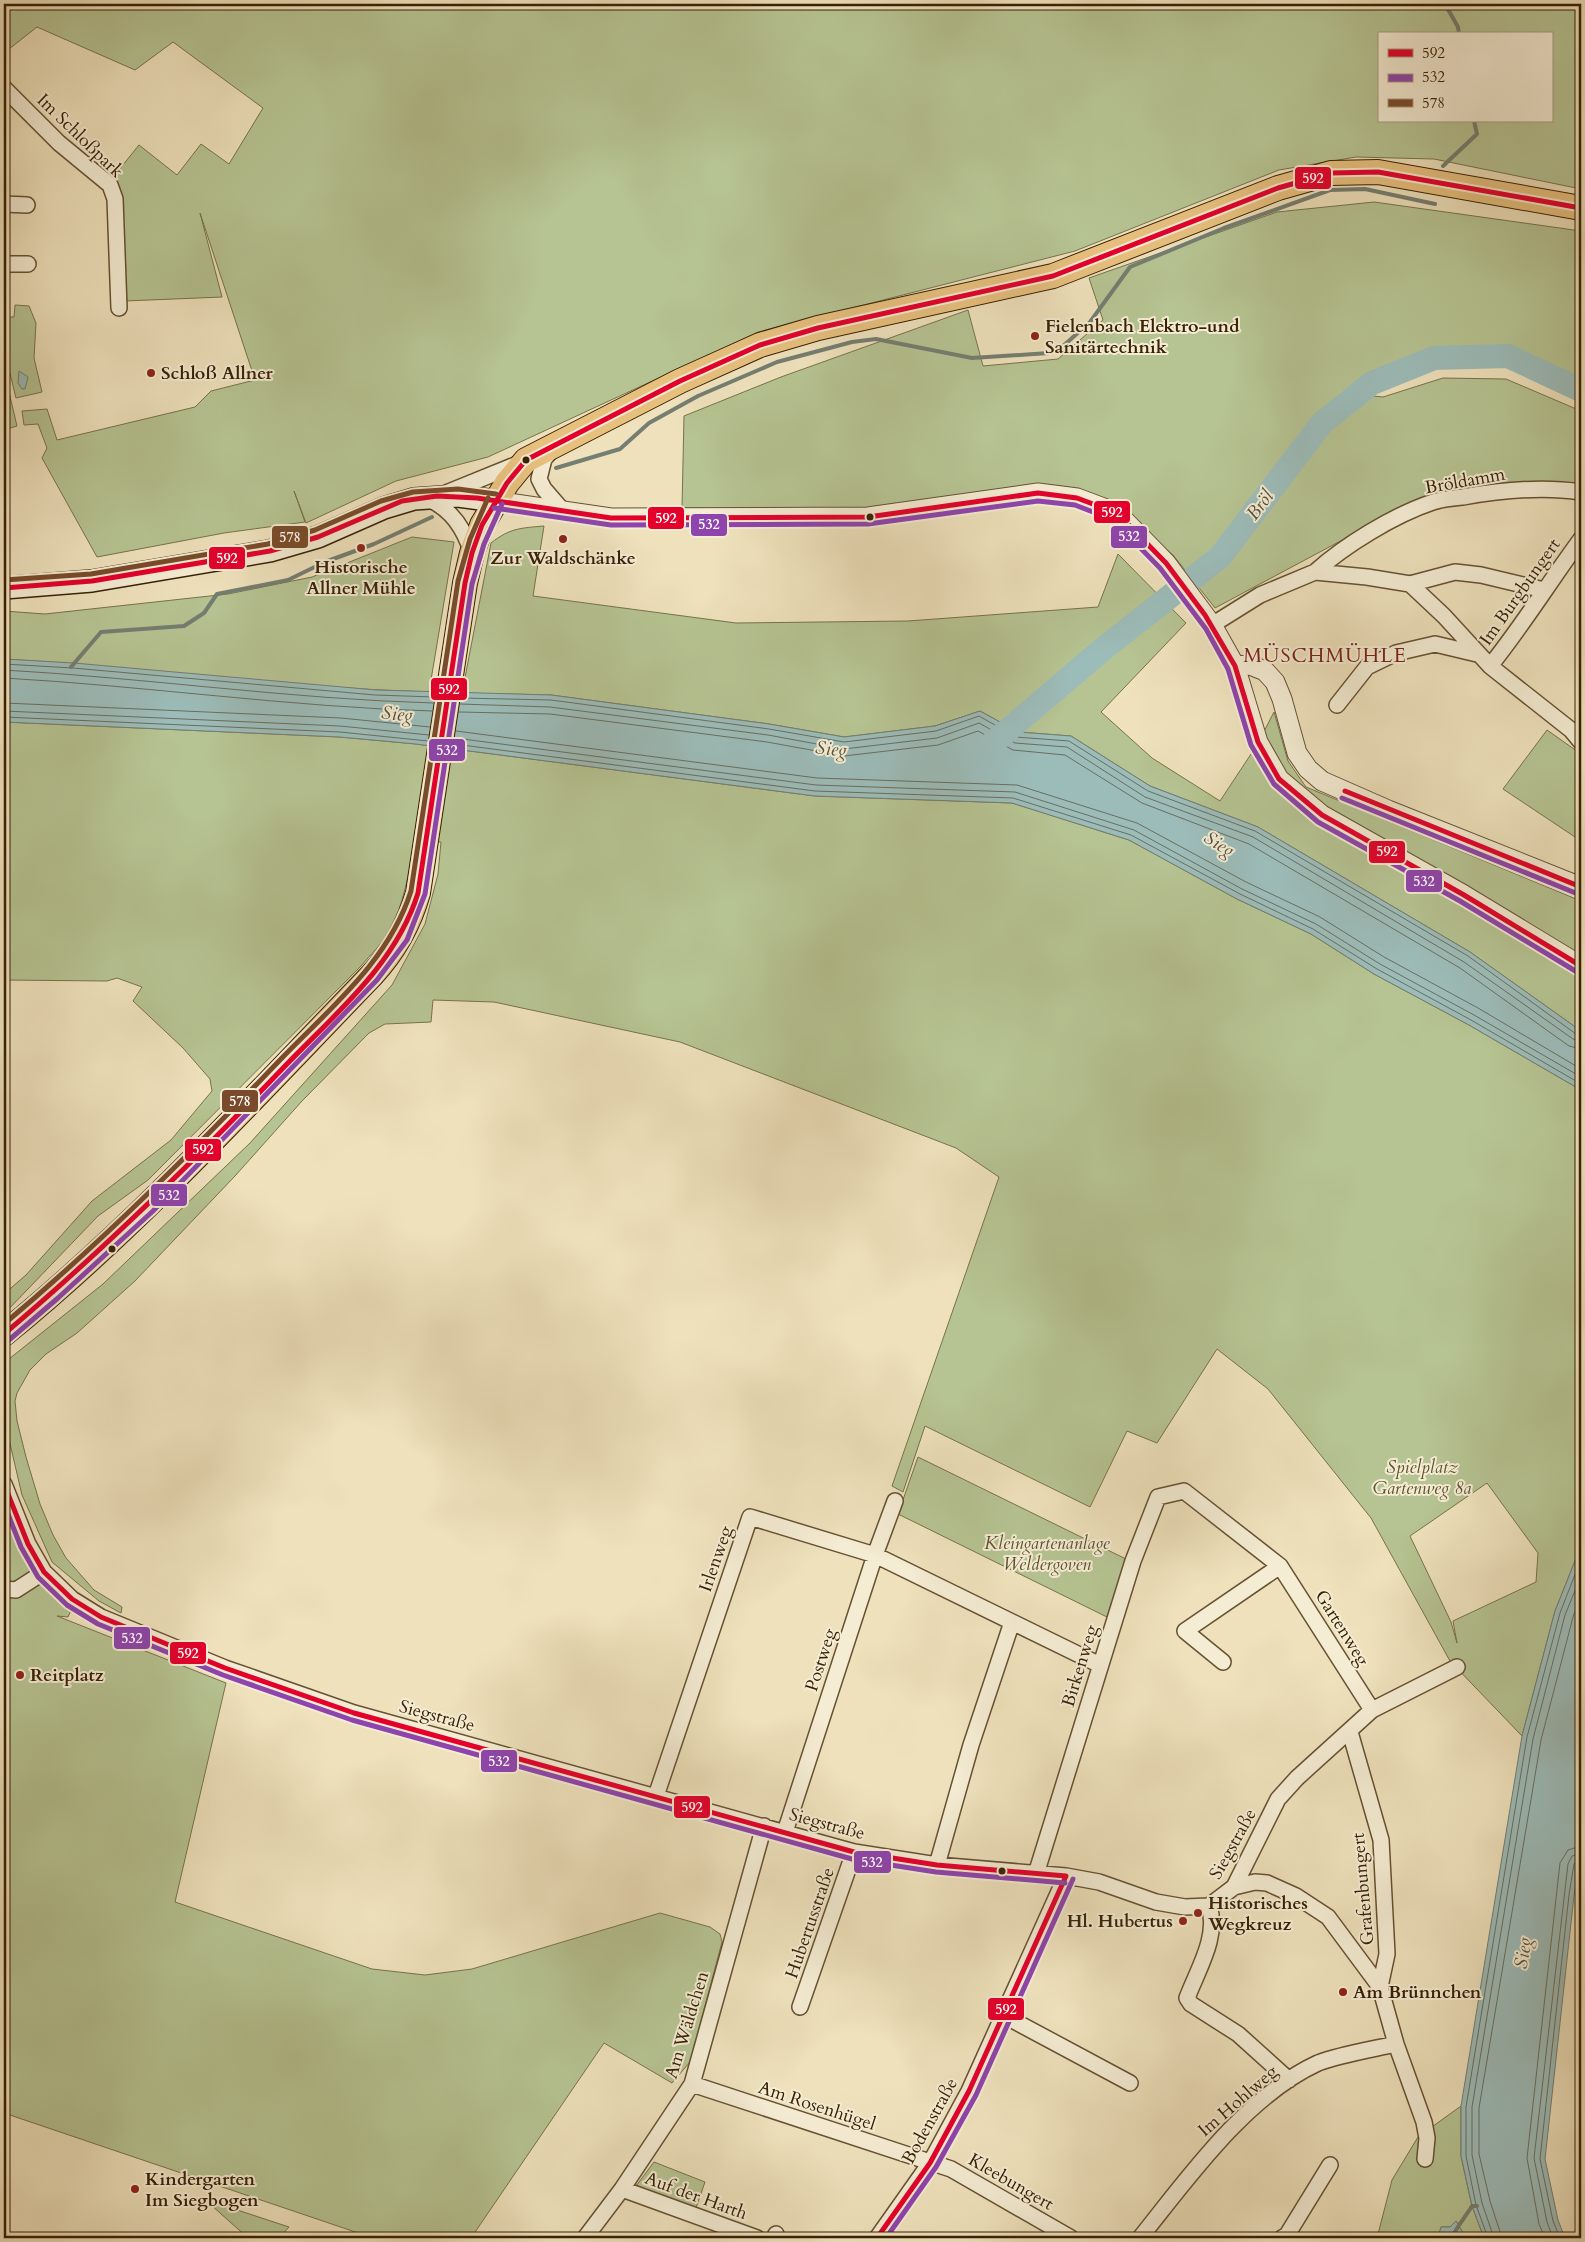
<svg xmlns="http://www.w3.org/2000/svg" width="1585" height="2242" font-family="Cardo,serif">
	<style>
		.green { fill: #b6c392; stroke: #77724b; fill-rule: evenodd }
		.water { fill: #9cbcb9; stroke: #747e71 }
		.lines { fill: none; stroke-linecap: round; stroke-linejoin: round }
		.shore { stroke: #6a6e5e; stroke-width: 1 }
		.stream { stroke: #747e71; stroke-width: 4 }
		.river { stroke: #9cbcb9; stroke-width: 24 }
		.minor-casing { stroke: #665132; stroke-width: 18 }
		.tertiary-casing { stroke: #665132; stroke-width: 21 }
		.secondary-casing { stroke: #382104; stroke-width: 24 }
		.primary-casing { stroke: #382104; stroke-width: 26 }
		.minor { stroke: #f4ecd3; stroke-width: 15 }
		.tertiary { stroke: #f4ecd3; stroke-width: 19 }
		.secondary { stroke: #f4ecd3; stroke-width: 21 }
		.primary { stroke: #e7c07e; stroke-width: 24 }
		.bus-1-casing { stroke: #f4ecd3; stroke-width: 9 }
		.bus-2-casing { stroke: #f4ecd3; stroke-width: 9 }
		.bus-3-casing { stroke: #f4ecd3; stroke-width: 9 }
		.bus-1 { stroke: #e4002b; stroke-width: 5 }
		.bus-2 { stroke: #8e44ad; stroke-width: 5 }
		.bus-3 { stroke: #7a4b2a; stroke-width: 5 }
		.poi-dot { fill: #8f2418; stroke: #f4ecd3; stroke-width: 2 }
		.bus-dot { fill: #382104; stroke: #f4ecd3; stroke-width: 2 }
		.labels { text-anchor: middle; dominant-baseline: central; stroke-width: 4; stroke-linejoin: round; paint-order: stroke }
		.street-label { font-size: 18px; fill: #382104; stroke: #f4ecd3 }
		.poi-label { font-size: 18px; font-weight: bold; fill: #382104; stroke: #f4ecd3; text-anchor: start }
		.park-label { font-size: 18px; font-style: italic; fill: #5e522f; stroke: #f4ecd3 }
		.water-label { font-size: 19px; font-style: italic; fill: #56503a; stroke: #f4ecd3 }
		.quarter-label { font-size: 20px; letter-spacing: 1px; fill: #7a1f14; stroke: #f4ecd3 }
		.line-badge { stroke: #f4ecd3; stroke-width: 2 }
		.badge-label { font-size: 14px; text-anchor: middle; font-weight: bold; fill: #fff }
	</style>
	<rect width="100%" height="100%" fill="#eee1bc"/>
	<filter id="stains"><feTurbulence type="fractalNoise" baseFrequency=".004" numOctaves="4"/><feColorMatrix values="0 0 0 0 .2 0 0 0 0 .09 0 0 0 0 .02 0 0 0 .5 -.17"/></filter>
	<radialGradient id="worn" r=".72"><stop offset=".6" stop-color="#630" stop-opacity="0"/><stop offset="1" stop-color="#630" stop-opacity=".3"/></radialGradient>
	<path class="green" d="M 4,4 L 1581,4 L 1581,189 L 1434,159 L 1356,157 L 1279,170 L 1075,251 L 758,332 L 488,457 L 396,481 L 306,523 L 294,491 L 305,522 L 224,533 L 97,557 L 42,458 L 47,448 L 38,424 L 24,425 L 22,411 L 47,409 L 57,440 L 195,407 L 211,391 L 255,380 L 200,213 L 222,297 L 125,301 L 114,176 L 139,145 L 177,175 L 201,144 L 229,164 L 263,108 L 173,42 L 135,70 L 37,27 L 4,53 ZM 1379,34 L 1551,34 L 1551,121 L 1379,121 Z
		M 1374,202 L 1581,231 L 1581,385 L 1509,353 L 1433,351 L 1369,377 L 1343,393 L 1383,397 L 1443,378 L 1506,379 L 1581,411 L 1581,489 L 1555,485 L 1391,514 L 1215,608 L 1173,555 L 1123,511 L 1082,494 L 850,511 L 682,508 L 684,416 L 781,377 L 968,310 L 983,366 L 1058,359 L 1103,320 L 1089,278 L 1277,212 Z
		M 15,305 L 29,306 L 36,323 L 34,358 L 42,392 L 16,398 L 4,349 L 4,317 L 14,317 Z
		M 4,371 L 17,426 L 4,430 Z
		M 544,526 L 533,596 L 736,623 L 908,621 L 1098,607 L 1118,554 L 1186,623 L 1101,712 L 1152,758 L 1220,801 L 1257,745 L 1274,712 L 1288,761 L 1306,787 L 1581,901 L 1581,1031 L 1470,952 L 1258,827 L 1150,786 L 1071,736 L 1018,732 L 980,711 L 935,726 L 844,737 L 769,724 L 551,695 L 462,693 L 491,543 C 510,528 521,528 544,526 Z
		M 412,537 L 454,542 L 429,692 C 287,688 146,667 4,659 L 4,611 L 45,614 L 228,594 L 312,577 Z
		M 4,722 L 340,737 L 416,744 L 815,796 L 1012,803 L 1129,840 L 1237,899 L 1311,934 L 1374,974 L 1469,1025 L 1581,1090 L 1581,1546 L 1555,1611 L 1522,1736 L 1450,1661 L 1371,1518 L 1268,1389 L 1217,1349 L 1157,1443 L 1127,1431 L 1090,1507 L 925,1426 L 903,1492 L 892,1486 L 999,1177 L 956,1148 L 680,1042 L 494,1002 L 433,1000 L 431,1022 L 385,1024 L 369,1033 L 302,1101 L 235,1176 L 135,1281 L 77,1333 L 46,1354 L 30,1370 L 17,1393 L 15,1401 L 17,1421 L 26,1457 L 40,1504 L 53,1535 L 66,1558 L 94,1590 L 122,1607 L 121,1613 L 99,1601 L 52,1562 L 22,1495 L 4,1418 L 4,1363 L 103,1284 L 250,1143 L 392,985 L 425,924 L 438,874 L 441,842 L 415,841 C 409,872 404,904 389,932 C 382,944 370,955 361,966 L 148,1180 L 98,1216 L 4,1314 L 4,1294 L 26,1275 L 92,1201 L 171,1140 L 212,1091 L 210,1079 L 183,1048 L 133,1001 L 142,987 L 117,978 L 107,981 L 4,980 ZM 1487,1483 L 1538,1553 L 1536,1582 L 1453,1621 L 1457,1643 L 1451,1622 L 1410,1536 Z
		M 1547,730 L 1581,754 L 1581,841 L 1503,789 Z
		M 918,1457 L 1126,1559 L 1107,1617 L 898,1514 Z
		M 4,1510 L 33,1568 L 72,1608 L 68,1617 L 57,1616 L 226,1683 L 175,1902 L 372,1969 L 425,1975 L 472,1969 L 660,1913 L 710,1927 L 720,1934 L 722,1942 L 690,2062 L 672,2083 L 604,2043 L 471,2238 L 373,2238 L 4,2113 Z
		M 1461,2106 L 1461,2156 L 1472,2206 L 1484,2238 L 1464,2238 L 1463,2233 L 1456,2221 L 1450,2227 L 1441,2227 L 1438,2238 L 1377,2238 L 1392,2180 L 1418,2137 Z
		M 654,2162 L 705,2182 L 696,2208 L 636,2186 Z
		M 213,2202 L 289,2227 L 279,2238 L 248,2238 L 211,2205 Z"/>
	<path class="water" d="M 19,371 L 28,377 L 25,389 L 22,389 L 18,383 Z
		M 4,659 L 74,663 L 376,690 L 551,695 L 769,724 L 844,737 L 935,726 L 980,711 L 1018,732 L 1071,736 L 1150,786 L 1258,827 L 1470,952 L 1581,1031 L 1581,1090 L 1469,1025 L 1374,974 L 1311,934 L 1237,899 L 1129,840 L 1012,803 L 815,796 L 416,744 L 340,737 L 4,722 Z
		M 1581,1546 L 1581,1850 L 1574,1896 L 1545,2159 L 1558,2220 L 1565,2238 L 1484,2238 L 1472,2206 L 1461,2156 L 1461,2106 L 1522,1736 L 1555,1611 Z
		M 1456,2221 L 1463,2233 L 1464,2238 L 1438,2238 L 1441,2227 L 1450,2227 Z"/>
	<g class="lines">
		<path class="shore" d="M 4,664 L 73,668 L 375,695 L 434,697
			M 4,670 C 147,678 290,699 433,703
			M 4,678 C 147,686 289,707 432,711
			M 461,698 L 551,700 L 769,729 L 844,742 L 936,731 L 979,716 L 1016,737 L 1069,741 L 1148,791 L 1255,831 L 1468,956 L 1576,1034 L 1581,1035
			M 4,703 L 341,718 L 430,727
			M 460,704 L 550,707 L 768,735 L 844,749 L 937,738 L 979,723 L 1015,743 L 1067,747 L 1145,797 L 1253,837 L 1464,962 L 1573,1039 L 1581,1041
			M 4,711 L 340,726 L 429,735
			M 459,712 L 550,714 L 767,742 L 844,756 L 938,745 L 978,731 L 1013,750 L 1065,755 L 1142,803 L 1249,844 L 1460,968 L 1569,1046 L 1581,1049
			M 4,717 L 340,732 L 428,741
			M 456,731 L 817,778 L 1017,785 L 1137,823 L 1246,882 L 1320,917 L 1384,957 L 1478,1008 L 1581,1069
			M 455,738 L 816,785 L 1015,792 L 1134,830 L 1242,889 L 1316,924 L 1380,964 L 1474,1015 L 1581,1077
			M 454,744 L 815,791 L 1013,798 L 1131,835 L 1240,894 L 1313,929 L 1377,969 L 1471,1020 L 1581,1084
			M 1488,2238 L 1476,2205 L 1466,2156 L 1466,2107 L 1527,1737 L 1560,1613 L 1581,1559
			M 1494,2238 L 1482,2203 L 1472,2155 L 1472,2107 L 1533,1739 L 1565,1615 L 1581,1576
			M 1502,2238 L 1490,2201 L 1479,2154 L 1479,2108 L 1541,1740 L 1573,1617 L 1581,1596
			M 1545,2238 L 1539,2224 L 1527,2158 L 1560,1863 L 1568,1850 L 1581,1846
			M 1553,2238 L 1547,2222 L 1534,2158 L 1568,1864 L 1572,1856 L 1581,1854
			M 1560,2238 L 1553,2221 L 1540,2159 L 1569,1895 L 1574,1864 L 1577,1861 L 1581,1860"/>
		<path class="stream" d="M 1445,4 L 1458,27 L 1459,34
			M 1443,166 L 1477,134 L 1474,121
			M 556,468 L 620,449 L 649,423 L 698,396 L 777,362 L 852,342 L 876,339 L 972,358 L 1049,353 L 1062,347 L 1090,322 L 1130,267 L 1224,228 L 1330,190 L 1365,189 L 1435,204
			M 71,667 L 101,632 L 184,626 L 204,613 L 217,594 L 288,580 L 325,562 L 374,544 L 432,517
			M 1452,2238 C 1455,2229 1466,2216 1472,2206 L 1477,2206"/>
		<path class="river" d="M 987,748 L 1103,649 L 1220,557 L 1322,423 L 1372,383 L 1434,358 L 1508,356 L 1581,390"/>
		<defs>
			<path id="minor" d="M 4,88 L 59,143 L 110,185 L 115,199 L 119,308
				M 4,204 L 27,205
				M 4,264 L 28,264
				M 554,448 L 544,459 L 539,479 L 544,489 L 563,511
				M 446,493 L 520,463
				M 426,498 C 451,508 464,528 472,553
				M 1315,572 C 1345,545 1394,515 1433,502 C 1442,499 1453,498 1463,497 C 1502,490 1542,486 1581,492
				M 1410,584 L 1455,572 L 1481,575 L 1544,590
				M 1212,625 L 1260,595 L 1315,572 L 1367,577 L 1410,584 L 1444,616 L 1490,666 L 1571,730 L 1581,742
				M 1490,666 C 1523,625 1550,581 1581,539
				M 1337,705 L 1367,667 L 1396,653 L 1435,644 L 1477,654
				M 4,1484 L 28,1544 L 44,1572 L 72,1599 L 101,1617 L 225,1668 L 354,1713 L 854,1852 L 937,1865 L 1066,1876 L 1099,1882 L 1156,1902 L 1185,1907 L 1209,1906 L 1234,1887 L 1278,1799 L 1297,1778 L 1372,1710 L 1457,1667
				M 4,1589 L 16,1590 L 44,1572
				M 1223,1662 L 1185,1631 L 1280,1566
				M 1350,1732 L 1381,1840 L 1387,1954 L 1380,1987
				M 656,1796 L 750,1517 L 875,1555 L 1100,1665
				M 785,1832 L 875,1555 L 895,1501
				M 937,1865 L 971,1745 L 1012,1622
				M 1036,1874 L 1133,1561 L 1158,1497 L 1184,1491 L 1280,1566 L 1372,1710
				M 1234,1887 L 1255,1882 L 1267,1883 L 1296,1896 L 1328,1917 L 1380,1987 L 1396,2044 L 1424,2122 L 1427,2138 L 1425,2159
				M 1209,1906 C 1219,1936 1198,1969 1187,1998 L 1191,2004 L 1238,2034 L 1289,2080
				M 800,2007 L 854,1852
				M 1003,2015 L 1130,2083
				M 692,2084 L 951,2169 L 1071,2238
				M 622,2189 L 757,2238
				M 585,2238 L 622,2189 L 692,2084 L 764,1826
				M 774,2238 L 776,2234
				M 877,2238 L 930,2163 L 969,2091 L 1066,1876
				M 1140,2238 C 1188,2178 1246,2096 1318,2063 C 1338,2055 1374,2049 1396,2044
				M 1282,2238 L 1287,2235 L 1330,2165"/>
			<path id="tertiary" d="M 495,501 L 611,518 L 868,517 L 1038,493 L 1077,498 L 1109,510 L 1125,521 L 1166,563 L 1212,625 L 1235,666 L 1258,742 L 1279,779 L 1322,815 L 1464,895 L 1581,966
				M 1235,666 L 1250,665 L 1265,671 L 1275,682 L 1282,699 L 1297,753 L 1308,769 L 1322,781 L 1388,810 L 1581,887"/>
			<path id="secondary" d="M 4,588 L 92,581 L 270,551 L 318,537 L 384,508 L 414,499 L 458,496 L 495,501"/>
			<path id="primary" d="M 4,1334 C 137,1226 253,1098 372,975 C 395,950 409,925 418,893 L 465,583 L 472,553 L 482,525 L 507,483 L 526,460 L 680,381 L 760,345 L 818,328 L 1053,276 L 1278,188 L 1331,173 L 1378,172 L 1581,208"/>
		</defs>
		<use href="#minor" class="minor-casing"/>
		<use href="#tertiary" class="tertiary-casing"/>
		<use href="#secondary" class="secondary-casing"/>
		<use href="#primary" class="primary-casing"/>
		<use href="#minor" class="minor"/>
		<use href="#tertiary" class="tertiary"/>
		<use href="#secondary" class="secondary"/>
		<use href="#primary" class="primary"/>
		<defs>
			<path id="bus-1" d="M 4,588 L 92,581 L 270,551 L 318,537 L 402,501 L 437,496 L 477,498 L 611,518 L 868,517 L 1038,493 L 1077,498 L 1109,510 L 1125,521 L 1166,563 L 1205,615 L 1235,666 L 1258,742 L 1279,779 L 1322,815 L 1464,895 L 1581,966
				M 1345,791 L 1581,887
				M 4,1334 C 104,1250 196,1159 286,1065 C 336,1013 396,964 418,893 L 465,583 L 472,553 L 482,525 L 507,483 L 526,460 L 680,381 L 760,345 L 818,328 L 1053,276 L 1278,188 L 1331,173 L 1378,172 L 1581,208
				M 4,1484 L 28,1544 L 44,1572 L 72,1599 L 101,1617 L 225,1668 L 354,1713 L 854,1852 L 937,1865 L 1066,1876 L 969,2091 L 930,2163 L 877,2238"/>
			<path id="bus-2" d="M 494,508 L 611,525 L 868,524 L 1038,501 L 1075,505 L 1106,517 L 1120,527 L 1160,568 L 1206,629 L 1228,669 L 1251,745 L 1274,784 L 1318,822 L 1460,901 L 1577,972
				M 1342,798 L 1578,894
				M 9,1340 L 58,1298 L 153,1211 L 377,980 L 407,940 L 425,894 L 472,584 L 484,544 L 502,504
				M 4,1504 L 21,1547 L 38,1577 L 67,1605 L 98,1624 L 223,1675 L 352,1720 L 852,1859 L 936,1872 L 1065,1883
				M 886,2238 L 936,2167 L 976,2095 L 1073,1879"/>
			<path id="bus-3" d="M 4,580 L 91,574 L 268,544 L 315,530 L 381,501 L 413,492 L 458,489 L 496,494
				M 4,1324 C 102,1242 192,1152 280,1060 C 329,1009 389,961 411,891 L 458,581 L 470,539 L 488,498"/>
		</defs>
		<use href="#bus-1" class="bus-1-casing"/>
		<use href="#bus-2" class="bus-2-casing"/>
		<use href="#bus-3" class="bus-3-casing"/>
		<use href="#bus-1" class="bus-1"/>
		<use href="#bus-2" class="bus-2"/>
		<use href="#bus-3" class="bus-3"/>
	</g>
	<g class="poi-dot">
		<circle cx="1035" cy="336" r="5"/>
		<circle cx="151" cy="373" r="5"/>
		<circle cx="563" cy="539" r="5"/>
		<circle cx="361" cy="548" r="5"/>
		<circle cx="20" cy="1675" r="5"/>
		<circle cx="1198" cy="1913" r="5"/>
		<circle cx="1183" cy="1921" r="5"/>
		<circle cx="1343" cy="1992" r="5"/>
		<circle cx="135" cy="2189" r="5"/>
	</g>
	<g class="bus-dot">
		<circle cx="526" cy="460" r="4.5"/>
		<circle cx="870" cy="517" r="4.5"/>
		<circle cx="112" cy="1249" r="4.5"/>
		<circle cx="1002" cy="1871" r="4.5"/>
	</g>
	<g class="labels">
		<g class="street-label">
			<text transform="translate(80 136) rotate(44)">Im Schloßpark</text>
			<text transform="translate(1465 481) rotate(-10)">Bröldamm</text>
			<text transform="translate(1520 592) rotate(-55)">Im Burgbungert</text>
			<text transform="translate(716 1559) rotate(-71)">Irlenweg</text>
			<text transform="translate(1342 1628) rotate(58)">Gartenweg</text>
			<text transform="translate(821 1660) rotate(-72)">Postweg</text>
			<text transform="translate(1080 1666) rotate(-73)">Birkenweg</text>
			<text transform="translate(437 1716) rotate(15)">Siegstraße</text>
			<text transform="translate(827 1824) rotate(15)">Siegstraße</text>
			<text transform="translate(1233 1844) rotate(-61)">Siegstraße</text>
			<text transform="translate(1363 1889) rotate(-95)">Grafenbungert</text>
			<text transform="translate(810 1923) rotate(-71)">Hubertusstraße</text>
			<text transform="translate(687 2025) rotate(-73)">Am Wäldchen</text>
			<text transform="translate(1238 2101) rotate(-41)">Im Hohlweg</text>
			<text transform="translate(817 2106) rotate(18)">Am Rosenhügel</text>
			<text transform="translate(930 2121) rotate(-61)">Bodenstraße</text>
			<text transform="translate(1011 2182) rotate(30)">Kleebungert</text>
			<text transform="translate(696 2196) rotate(20)">Auf der Harth</text>
		</g>
		<g class="poi-label">
			<text x="1045" y="326">Fielenbach Elektro-und<tspan x="1045" dy="21">Sanitärtechnik</tspan></text>
			<text x="161" y="373">Schloß Allner</text>
			<text x="563" y="558" text-anchor="middle">Zur Waldschänke</text>
			<text x="361" y="567" text-anchor="middle">Historische<tspan x="361" dy="21">Allner Mühle</tspan></text>
			<text x="30" y="1675">Reitplatz</text>
			<text x="1208" y="1903">Historisches<tspan x="1208" dy="21">Wegkreuz</tspan></text>
			<text x="1173" y="1921" text-anchor="end">Hl. Hubertus</text>
			<text x="1353" y="1992">Am Brünnchen</text>
			<text x="145" y="2179">Kindergarten<tspan x="145" dy="21">Im Siegbogen</tspan></text>
		</g>
		<g class="park-label">
			<text x="1422" y="1467">Spielplatz<tspan x="1422" dy="21">Gartenweg 8a</tspan></text>
			<text x="1047" y="1543">Kleingartenanlage<tspan x="1047" dy="21">Weldergoven</tspan></text>
		</g>
		<g class="water-label">
			<text transform="translate(1260 505) rotate(-53)">Bröl</text>
			<text transform="translate(397 714) rotate(5)">Sieg</text>
			<text transform="translate(831 749) rotate(5)">Sieg</text>
			<text transform="translate(1219 844) rotate(31)">Sieg</text>
			<text transform="translate(1523 1953) rotate(-82)">Sieg</text>
		</g>
		<g class="quarter-label">
			<text x="1325" y="655">MÜSCHMÜHLE</text>
		</g>
	</g>
	<g class="line-badge">
		<rect x="1294" y="166" width="38" height="24" rx="5" fill="#e4002b"/>
		<rect x="1093" y="500" width="38" height="24" rx="5" fill="#e4002b"/>
		<rect x="647" y="506" width="38" height="24" rx="5" fill="#e4002b"/>
		<rect x="690" y="513" width="38" height="24" rx="5" fill="#8e44ad"/>
		<rect x="1110" y="525" width="38" height="24" rx="5" fill="#8e44ad"/>
		<rect x="271" y="525" width="38" height="24" rx="5" fill="#7a4b2a"/>
		<rect x="208" y="546" width="38" height="24" rx="5" fill="#e4002b"/>
		<rect x="430" y="677" width="38" height="24" rx="5" fill="#e4002b"/>
		<rect x="428" y="738" width="38" height="24" rx="5" fill="#8e44ad"/>
		<rect x="1368" y="840" width="38" height="24" rx="5" fill="#e4002b"/>
		<rect x="1405" y="869" width="38" height="24" rx="5" fill="#8e44ad"/>
		<rect x="221" y="1089" width="38" height="24" rx="5" fill="#7a4b2a"/>
		<rect x="184" y="1138" width="38" height="24" rx="5" fill="#e4002b"/>
		<rect x="150" y="1183" width="38" height="24" rx="5" fill="#8e44ad"/>
		<rect x="113" y="1626" width="38" height="24" rx="5" fill="#8e44ad"/>
		<rect x="169" y="1641" width="38" height="24" rx="5" fill="#e4002b"/>
		<rect x="480" y="1749" width="38" height="24" rx="5" fill="#8e44ad"/>
		<rect x="673" y="1795" width="38" height="24" rx="5" fill="#e4002b"/>
		<rect x="853" y="1850" width="39" height="24" rx="5" fill="#8e44ad"/>
		<rect x="987" y="1997" width="38" height="24" rx="5" fill="#e4002b"/>
	</g>
	<g class="badge-label">
		<text x="1313" y="183">592</text>
		<text x="1112" y="517">592</text>
		<text x="666" y="523">592</text>
		<text x="709" y="529">532</text>
		<text x="1129" y="541">532</text>
		<text x="290" y="542">578</text>
		<text x="227" y="563">592</text>
		<text x="449" y="694">592</text>
		<text x="447" y="755">532</text>
		<text x="1387" y="856">592</text>
		<text x="1424" y="886">532</text>
		<text x="240" y="1106">578</text>
		<text x="203" y="1154">592</text>
		<text x="169" y="1200">532</text>
		<text x="132" y="1643">532</text>
		<text x="188" y="1658">592</text>
		<text x="499" y="1766">532</text>
		<text x="692" y="1812">592</text>
		<text x="872" y="1867">532</text>
		<text x="1006" y="2014">592</text>
	</g>
	<rect width="1585" height="2242" fill="none" stroke="#eee1bc" stroke-width="20"/>
	<rect x="5" y="5" width="1575" height="2232" fill="none" stroke="#382104" stroke-width="2.5"/>
	<rect x="10" y="10" width="1565" height="2222" fill="none" stroke="#382104"/>
	<rect x="1378" y="32" width="175" height="90" fill="#f4ecd3" stroke="#a99b80"/>
	<rect x="1388" y="49" width="25" height="8" fill="#e4002b" stroke="#a99b80"/>
	<text x="1422" y="58" font-size="15" fill="#382104">592</text>
	<rect x="1388" y="74" width="25" height="8" fill="#8e44ad" stroke="#a99b80"/>
	<text x="1422" y="82" font-size="15" fill="#382104">532</text>
	<rect x="1388" y="99" width="25" height="8" fill="#7a4b2a" stroke="#a99b80"/>
	<text x="1422" y="108" font-size="15" fill="#382104">578</text>
	<rect width="100%" height="100%" filter="url(#stains)"/>
	<rect width="100%" height="100%" fill="url(#worn)"/>
</svg>
